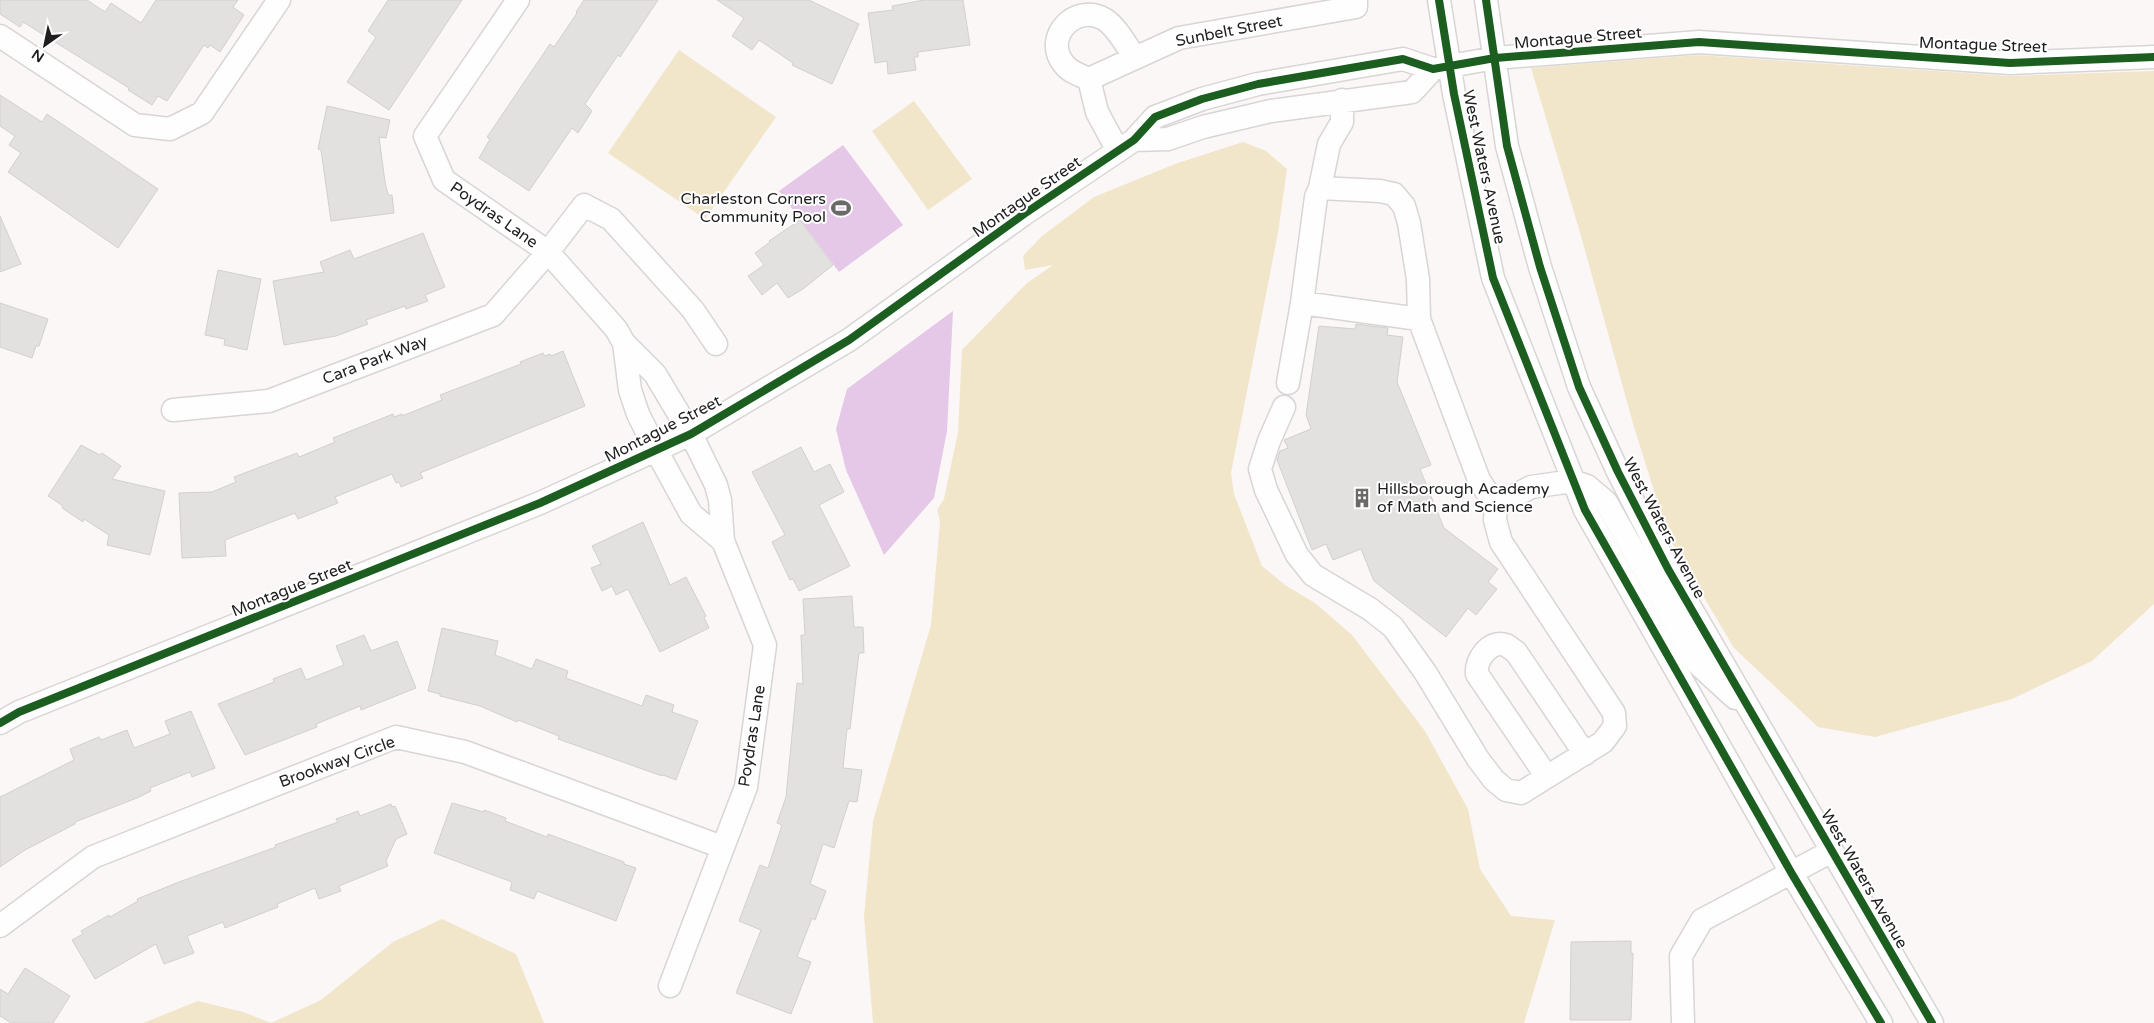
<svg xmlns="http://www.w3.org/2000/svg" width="2154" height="1023" font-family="'Varela Round',sans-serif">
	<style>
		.green { fill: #f1e6c9 }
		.water { fill: #e5c7e8 }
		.building { fill: #e3e0e0; stroke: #d2d0cf }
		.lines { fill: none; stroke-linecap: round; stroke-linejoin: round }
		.minor-casing { stroke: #d8d5d4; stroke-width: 25 }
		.minor { stroke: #fefefe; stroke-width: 22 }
		.cycleway-casing { stroke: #fff; stroke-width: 11 }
		.cycleway { stroke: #1b5e20; stroke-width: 8 }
		.labels { text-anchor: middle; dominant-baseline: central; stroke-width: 4; stroke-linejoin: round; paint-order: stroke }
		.street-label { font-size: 16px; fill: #1f1d1d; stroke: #fff }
		.poi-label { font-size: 16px; fill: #1f1d1d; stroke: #fff; text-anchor: end }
	</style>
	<rect width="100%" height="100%" fill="#fbf7f7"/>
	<path class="green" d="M 679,50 L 776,117 L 705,219 L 608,153 Z
		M 1698,55 L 2010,76 L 2154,71 L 2154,604 L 2092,661 L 2012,699 L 1875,737 L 1818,727 L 1734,648 L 1669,538 L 1634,427 L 1581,236 L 1531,68 Z
		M 914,101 L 972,179 L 928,210 L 872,131 Z
		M 1243,142 L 1266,151 L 1287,169 L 1278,233 L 1231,473 L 1234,494 L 1262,566 L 1285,585 L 1315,603 L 1352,635 L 1425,731 L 1468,809 L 1480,869 L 1511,916 L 1555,920 L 1524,1023 L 873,1023 L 864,916 L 873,821 L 931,625 L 940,522 L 937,510 L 944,499 L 958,432 L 962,350 L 1027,283 L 1053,265 L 1025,270 L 1023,256 L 1042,236 L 1094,197 L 1175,164 Z
		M 442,919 L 516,954 L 544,1023 L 143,1023 L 198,1001 L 243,1012 L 271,1023 L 321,1000 L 393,942 Z"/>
	<path class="water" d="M 843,145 L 903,225 L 839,272 L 779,191 Z
		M 953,311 L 947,431 L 934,498 L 884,555 L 846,470 L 836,429 L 847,389 Z"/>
	<path class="building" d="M 0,0 L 87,0 L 105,12 L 111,3 L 141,23 L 156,0 L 238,0 L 233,7 L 244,15 L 220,52 L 210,45 L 208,48 L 204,45 L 167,101 L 158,96 L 152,105 L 128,90 L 129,88 L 23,22 L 20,27 L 0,14 Z
		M 388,0 L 462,0 L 389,110 L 347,82 L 376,37 L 368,31 Z
		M 584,0 L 658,0 L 620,57 L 618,55 L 585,104 L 592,111 L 578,133 L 572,128 L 529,191 L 479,158 L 490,139 L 487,137 L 550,44 L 554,47 L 577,13 L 576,12 Z
		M 717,0 L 809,0 L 859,24 L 832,84 L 792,65 L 793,63 L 759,40 L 752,50 L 732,36 L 744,18 Z
		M 924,0 L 963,0 L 970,45 L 918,52 L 918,57 L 914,57 L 916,70 L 888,74 L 887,61 L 875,63 L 868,13 L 893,10 L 892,6 Z
		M 0,95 L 42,122 L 47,114 L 158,189 L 118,248 L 8,172 L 21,153 L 9,145 L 15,136 L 0,126 Z
		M 327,106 L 390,120 L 386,138 L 379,137 L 385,182 L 388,195 L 392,195 L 394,213 L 331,221 L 321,150 L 318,149 Z
		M 0,216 L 21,264 L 0,272 Z
		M 800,220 L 833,265 L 803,289 L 788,298 L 777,283 L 762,295 L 748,276 L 764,265 L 755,253 L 770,242 L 769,241 Z
		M 423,233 L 445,287 L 425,295 L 428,301 L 406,309 L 405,306 L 366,320 L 368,324 L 336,336 L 284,345 L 273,281 L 324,272 L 320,262 L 350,250 L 354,259 Z
		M 218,270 L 261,279 L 247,350 L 224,345 L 225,339 L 205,335 Z
		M 0,303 L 48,319 L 39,346 L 36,346 L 32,358 L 0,347 Z
		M 1356,324 L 1388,328 L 1387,335 L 1403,337 L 1397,382 L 1431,465 L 1420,469 L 1444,528 L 1498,569 L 1488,582 L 1497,589 L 1476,615 L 1468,608 L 1446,637 L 1374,581 L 1361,549 L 1333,560 L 1326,544 L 1312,550 L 1277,460 L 1280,451 L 1288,448 L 1284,440 L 1311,429 L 1306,415 L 1319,326 L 1355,329 Z
		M 563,351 L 585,406 L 420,473 L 423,478 L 401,487 L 399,482 L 396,483 L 392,474 L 335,497 L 338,503 L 298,519 L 295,513 L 225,540 L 226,556 L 182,558 L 179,493 L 212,492 L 236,482 L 234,477 L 297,453 L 299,457 L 335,442 L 333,438 L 393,414 L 394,417 L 402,414 L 402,416 L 442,400 L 440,395 L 521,364 L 520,362 L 543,353 L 545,356 L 550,354 L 551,356 Z
		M 81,445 L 100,455 L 102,453 L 121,466 L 112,479 L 165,491 L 150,555 L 107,545 L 109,535 L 84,519 L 83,522 L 62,508 L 63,506 L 48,496 Z
		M 801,447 L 814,472 L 830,464 L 844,492 L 819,505 L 850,566 L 799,591 L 793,579 L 790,580 L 772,542 L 785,535 L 752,472 Z
		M 643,522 L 670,585 L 686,577 L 706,616 L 704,617 L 709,628 L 660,652 L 628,589 L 616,595 L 612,586 L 602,591 L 591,568 L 601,564 L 592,546 Z
		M 852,596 L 854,627 L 863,627 L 864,653 L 859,653 L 850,729 L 847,729 L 843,768 L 862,770 L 857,802 L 849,801 L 834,848 L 823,844 L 810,884 L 826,891 L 815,920 L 812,918 L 797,957 L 811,962 L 791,1014 L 736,993 L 761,930 L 739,921 L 760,865 L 768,868 L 782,825 L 777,823 L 786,797 L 797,683 L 803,684 L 801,635 L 805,635 L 803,599 Z
		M 442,628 L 498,641 L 495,655 L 532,669 L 536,659 L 568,671 L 566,678 L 642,706 L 646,695 L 674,705 L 672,712 L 698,721 L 676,780 L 663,775 L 662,776 L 558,739 L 559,736 L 518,720 L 517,722 L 480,706 L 440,696 L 440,694 L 428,691 Z
		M 364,635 L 371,651 L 397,641 L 416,688 L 361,710 L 360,706 L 316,724 L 317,727 L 245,755 L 218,704 L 274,682 L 273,679 L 301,668 L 306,680 L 344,665 L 336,646 Z
		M 191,711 L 215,768 L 192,777 L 190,772 L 150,788 L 151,791 L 137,798 L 75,822 L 75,824 L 25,850 L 0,867 L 0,797 L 74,760 L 70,749 L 99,737 L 101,740 L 127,730 L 134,748 L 170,734 L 165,721 Z
		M 452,803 L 484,812 L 484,810 L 506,818 L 505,821 L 547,837 L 548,834 L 624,862 L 624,864 L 636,868 L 616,921 L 537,891 L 534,899 L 510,890 L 512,882 L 434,853 Z
		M 391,804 L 392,807 L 395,806 L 407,834 L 396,839 L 386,861 L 388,866 L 339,886 L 341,891 L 319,899 L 315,888 L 277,904 L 278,907 L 225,928 L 223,922 L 187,936 L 194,953 L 164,964 L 156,944 L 95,979 L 72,940 L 83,934 L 81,931 L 109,915 L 110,917 L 138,901 L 137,899 L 179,882 L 276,847 L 275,845 L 338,822 L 336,819 L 358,811 L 360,816 Z
		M 1631,941 L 1631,954 L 1633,953 L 1631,1020 L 1570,1020 L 1571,942 Z
		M 25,968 L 70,996 L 53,1023 L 11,1023 L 0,1016 L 0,989 L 8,994 Z"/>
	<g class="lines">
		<defs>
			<path id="minor" d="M 518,0 L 425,136 L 444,180 L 548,252 L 616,329 L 624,343 L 655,374 L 691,434 L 716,485 L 720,500 L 723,541 L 765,645 L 746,787 L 670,986
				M 1439,0 L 1454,94 L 1493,278 L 1585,510 L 1792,874 L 1881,1023
				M 1486,0 L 1507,146 L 1540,267 L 1579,387 L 1618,472 L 1668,569 L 1932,1023
				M 0,36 L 135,125 L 170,129 L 202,113 L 279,0
				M 1089,79 L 1179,38 L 1356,7 L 1356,0
				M 1089,79 C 1080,75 1069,72 1063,63 C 1043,36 1076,3 1104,19 C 1117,27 1126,45 1135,58
				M 1089,79 L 1097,112 L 1118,151
				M 1134,140 L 1168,139 L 1203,127 L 1271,111 L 1412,92 L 1433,69
				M 1302,303 L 1419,319
				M 624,343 L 630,390 L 638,414 L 656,450 L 691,514 L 723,541
				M 1288,383 L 1302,303 L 1316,197 L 1320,188 L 1329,144 L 1342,122 L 1342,100
				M 1284,407 L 1269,441 L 1260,469 L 1266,490 L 1297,555 L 1313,575 L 1370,609 L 1393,627 L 1425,672 L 1478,759 L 1494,780 L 1506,790 L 1521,793 L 1603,742 L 1615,726 L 1614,713 L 1501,542 L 1495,520 L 1496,506 L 1479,480 L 1419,319 L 1418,279 L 1409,223 L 1404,206 L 1394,194 L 1380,191 L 1320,188
				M 173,410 L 269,401 L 493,315 L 548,252 L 584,205 L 611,219 L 693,310 L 716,344
				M 1496,506 L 1531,487 L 1573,481 L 1587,486 L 1606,502 L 1698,664 L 1735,698
				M 0,723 L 19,712 L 540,503 L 691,434 L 849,340 L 1024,214 L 1134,140 L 1155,117 L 1202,99 L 1258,84 L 1403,59 L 1433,69 L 1495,58 L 1699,42 L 2010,63 L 2154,57
				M 1547,777 L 1477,674 C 1475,660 1490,639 1506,645 C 1509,647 1513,650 1516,652 L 1585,754
				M 0,926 L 93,857 L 396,737 L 465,752 L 722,847
				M 1683,1023 L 1681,956 L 1702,920 L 1832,851"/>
		</defs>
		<use href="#minor" class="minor-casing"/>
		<use href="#minor" class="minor"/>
		<defs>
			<path id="cycleway" d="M 1439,0 L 1454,94 L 1493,278 L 1585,510 L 1792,874 L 1881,1023
				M 1486,0 L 1507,146 L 1540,267 L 1579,387 L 1618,472 L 1668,569 L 1932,1023
				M 0,723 L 19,712 L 540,503 L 691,434 L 849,340 L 1024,214 L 1134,140 L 1155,117 L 1202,99 L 1258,84 L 1403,59 L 1433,69 L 1495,58 L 1699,42 L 2010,63 L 2154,57"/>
		</defs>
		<use href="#cycleway" class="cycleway-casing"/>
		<use href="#cycleway" class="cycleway"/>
	</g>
	<defs>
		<symbol id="stadium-bare" viewBox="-9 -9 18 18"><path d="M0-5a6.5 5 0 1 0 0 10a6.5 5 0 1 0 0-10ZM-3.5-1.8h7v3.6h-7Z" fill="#6c6969" stroke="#fff" stroke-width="2.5" paint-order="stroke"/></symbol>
		<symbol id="building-bare" viewBox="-9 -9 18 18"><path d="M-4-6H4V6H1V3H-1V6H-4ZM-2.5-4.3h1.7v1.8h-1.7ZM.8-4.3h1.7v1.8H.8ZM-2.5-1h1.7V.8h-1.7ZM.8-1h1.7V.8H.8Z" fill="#6c6969" stroke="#fff" stroke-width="2.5" paint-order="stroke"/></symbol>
	</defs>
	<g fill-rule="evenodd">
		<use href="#stadium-bare" x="827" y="194" width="28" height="28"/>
		<use href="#building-bare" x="1348" y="484" width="28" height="28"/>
	</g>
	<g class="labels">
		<g class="street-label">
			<text transform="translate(1229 31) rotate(-11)">Sunbelt Street</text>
			<text transform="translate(1578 38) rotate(-5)">Montague Street</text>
			<text transform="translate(1983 45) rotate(2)">Montague Street</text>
			<text transform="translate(1484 167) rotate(78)">West Waters Avenue</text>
			<text transform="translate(1027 197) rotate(-35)">Montague Street</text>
			<text transform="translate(494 215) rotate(35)">Poydras Lane</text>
			<text transform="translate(375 360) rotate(-21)">Cara Park Way</text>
			<text transform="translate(663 429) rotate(-27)">Montague Street</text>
			<text transform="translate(1664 528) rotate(62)">West Waters Avenue</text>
			<text transform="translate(292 588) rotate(-22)">Montague Street</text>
			<text transform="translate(752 736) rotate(-81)">Poydras Lane</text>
			<text transform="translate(337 762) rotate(-20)">Brookway Circle</text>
			<text transform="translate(1864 879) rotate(60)">West Waters Avenue</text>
		</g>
		<g class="poi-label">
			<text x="826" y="199">Charleston Corners<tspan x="826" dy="18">Community Pool</tspan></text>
			<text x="1377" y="489" text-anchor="start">Hillsborough Academy<tspan x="1377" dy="18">of Math and Science</tspan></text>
		</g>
	</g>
	<g transform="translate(45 45) rotate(213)" stroke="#ffffff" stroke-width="4" paint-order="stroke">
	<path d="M0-4L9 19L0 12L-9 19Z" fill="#1f1d1d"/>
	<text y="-8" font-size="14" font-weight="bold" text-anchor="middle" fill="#1f1d1d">N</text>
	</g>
</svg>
